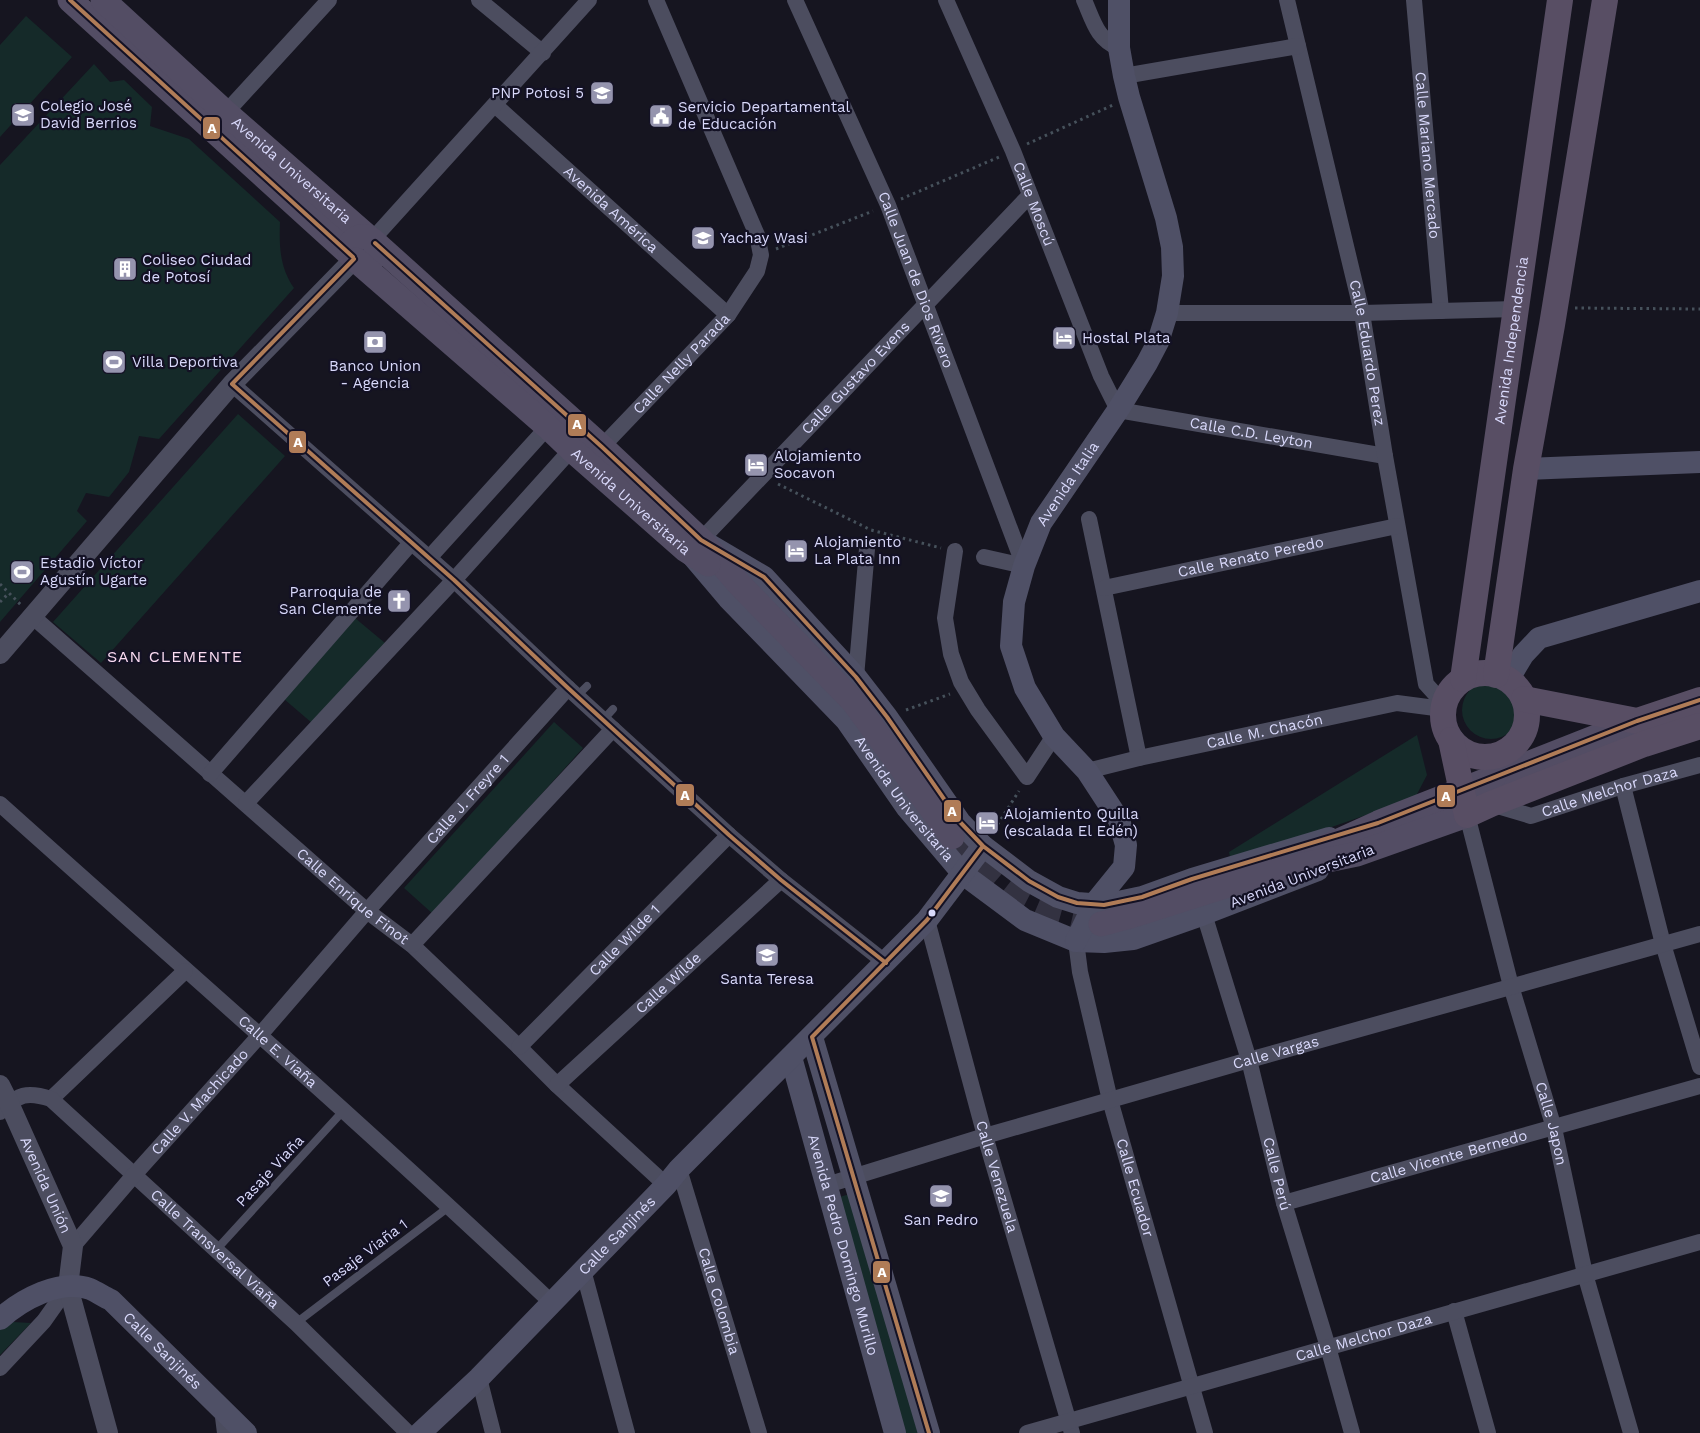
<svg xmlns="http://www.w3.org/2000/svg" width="1700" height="1433" font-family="'Work Sans',sans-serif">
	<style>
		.green { fill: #152a29 }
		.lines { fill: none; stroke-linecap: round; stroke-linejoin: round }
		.primary-tunnel { stroke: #333241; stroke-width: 25; stroke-dasharray: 25 12; stroke-linecap: butt }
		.path { stroke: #46515b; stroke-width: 3; stroke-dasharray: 2.5 4; stroke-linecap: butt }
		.service { stroke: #4c4d5f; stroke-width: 8 }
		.minor { stroke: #4c4d5f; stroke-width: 16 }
		.tertiary { stroke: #4c4d5f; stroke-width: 20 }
		.secondary { stroke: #4f5066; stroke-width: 22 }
		.primary { stroke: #534d64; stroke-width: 25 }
		.trunk { stroke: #584e64; stroke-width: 26 }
		.bus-1-casing { stroke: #131124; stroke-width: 8 }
		.bus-1 { stroke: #b07c57; stroke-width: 4 }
		.bus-dot { fill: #d9d9fb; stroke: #131124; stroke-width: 2 }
		.labels { text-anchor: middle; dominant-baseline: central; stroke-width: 4.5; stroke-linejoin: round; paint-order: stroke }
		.poi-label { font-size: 15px; fill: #d9d9fb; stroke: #131124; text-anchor: start }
		.street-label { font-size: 15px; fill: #d9d9fb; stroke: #131124 }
		.neighbourhood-label { font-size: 16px; letter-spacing: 1px; fill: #fbdbf2; stroke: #131124 }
		.line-badge { stroke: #131124; stroke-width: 2 }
		.badge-label { font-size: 14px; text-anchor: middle; font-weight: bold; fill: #fff }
	</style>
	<rect width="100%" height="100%" fill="#161520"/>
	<path class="green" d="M 26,16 L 72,57 L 0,137 L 0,45 Z
		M 94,64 L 110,82 L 124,80 L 152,107 L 150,126 L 189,139 L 280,222 C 279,247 280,268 294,288 L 159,439 L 139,436 L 129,472 L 109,497 L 86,493 L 77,511 L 87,521 L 0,622 L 0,165 Z
		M 238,414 L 285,456 L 101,663 L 53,622 Z
		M 355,618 L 385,643 L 312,723 L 284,699 Z
		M1462 710a29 29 0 1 1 58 0a29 29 0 1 1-58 0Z
		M 554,722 L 583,748 L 433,914 L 404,888 Z
		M 1417,735 L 1427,775 L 1415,798 L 1231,862 L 1229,852 Z
		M 850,1194 L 919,1433 L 904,1433 L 836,1198 Z
		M 13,1322 L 31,1323 L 0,1355 L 0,1327 Z"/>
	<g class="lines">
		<path class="primary-tunnel" d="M 952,837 C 971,857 991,879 1014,895 C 1039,912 1071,919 1101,924"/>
		<path class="path" d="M 1027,144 L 1113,105
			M 901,199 L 999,157
			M 776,249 L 873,211
			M 1575,308 L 1700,309
			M 778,484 L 871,530 L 941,548
			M 0,584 L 21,605
			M 0,602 L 9,593
			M 906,710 L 950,694
			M 994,830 L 1019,791"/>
		<path class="service" d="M 577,696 L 587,686
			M 603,720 L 613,709
			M 216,1250 L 344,1110
			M 296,1323 L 450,1206"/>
		<g class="minor">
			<path d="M 479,0 L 543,53"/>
			<path id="s1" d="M 795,0 L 888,205 L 1024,566"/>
			<path id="s2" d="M 946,0 L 1013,151 L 1101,376 L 1118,410 L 1385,456"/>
			<path d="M 1084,0 C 1093,20 1097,40 1119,48"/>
			<path id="s3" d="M 1287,0 L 1362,313 L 1385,456 L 1426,684 L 1444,704"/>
			<path id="s4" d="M 1414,0 L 1441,311"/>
			<path d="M 1124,76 L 1298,46"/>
			<path id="s5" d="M 495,105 L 728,315"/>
			<path d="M 219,120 L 329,0"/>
			<path d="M 372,240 L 589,0"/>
			<path d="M 1167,313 L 1362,313 L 1516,309"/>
			<path d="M 232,384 L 454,580 L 568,688 L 729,835 L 781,880 L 886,963"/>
			<path id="s6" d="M 595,454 L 728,315 L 757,271 L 761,255 L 757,235 L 656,0"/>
			<path d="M 1089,519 L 1139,758"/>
			<path id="s7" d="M 701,540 L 1030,195"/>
			<path d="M 955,551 L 945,618 L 951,654 L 961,682 L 978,710 L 1027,777 L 1054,736"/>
			<path d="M 984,557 L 1024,566"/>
			<path d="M 429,558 L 554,420"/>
			<path id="s8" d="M 1104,588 L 1397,526"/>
			<path id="s9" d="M 32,616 L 367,911 L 412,945 L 519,1047 L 557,1085 L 666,1185"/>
			<path d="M 856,677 L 867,549"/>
			<path id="s10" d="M 1087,771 L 1139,758 L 1397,703 L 1443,709"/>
			<path d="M 210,774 L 411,543"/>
			<path d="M 1623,786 L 1663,944 L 1700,1067"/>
			<path d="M 246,803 L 454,580 L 578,442"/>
			<path id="s11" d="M 0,804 C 185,970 372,1132 552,1303"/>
			<path id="s12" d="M 1491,804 L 1531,816 L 1623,786 L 1700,765"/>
			<path id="s13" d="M 1467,815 L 1511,986 L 1554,1128 L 1585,1274 L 1631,1433"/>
			<path id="s14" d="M 1204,914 L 1249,1060 L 1284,1203 L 1328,1347 L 1352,1433"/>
			<path id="s15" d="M 927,920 L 985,1136 L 1072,1433"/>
			<path id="s16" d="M 1076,941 L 1080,972 L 1110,1100 L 1205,1433"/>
			<path d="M 412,945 L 613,729"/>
			<path id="s17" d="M 519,1047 L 729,835"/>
			<path id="s18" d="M 557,1085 L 781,880"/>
			<path d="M 51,1099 L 185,971"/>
			<path id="s19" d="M 0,1112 C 18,1094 27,1091 51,1099 L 296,1323 L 408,1433"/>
			<path id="s20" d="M 679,1169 L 759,1433"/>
			<path id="s21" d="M 827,1185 L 985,1136 L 1249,1060 L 1700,934"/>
			<path id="s22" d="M 1284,1203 L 1700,1086"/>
			<path id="s23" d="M 73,1246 L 134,1175 L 260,1035 L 367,911 L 568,688"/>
			<path d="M 583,1270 L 627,1433"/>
			<path d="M 1454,1311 L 1488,1433"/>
			<path d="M 0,1368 L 44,1321 L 68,1287"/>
			<path d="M 479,1378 L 493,1433"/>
			<path d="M 222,1409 L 225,1433"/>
			<path id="s24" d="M 1027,1433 L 1700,1242"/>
		</g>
		<g class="tertiary">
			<path d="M 0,654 L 232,384 L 354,259"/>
			<path id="s25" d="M 0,1085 L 9,1103 L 73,1246 L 68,1287 L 108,1433"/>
		</g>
		<g class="secondary">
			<path d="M 1526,469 L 1700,462"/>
			<path d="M 708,544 L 764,577 L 856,677 L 887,717 L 960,822 L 983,846 L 1029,881 L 1058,897 L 1077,903 L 1104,905 L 1142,897 L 1192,879 L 1329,838"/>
			<path id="s26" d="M 689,552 L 728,598 L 846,720 L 907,808 L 963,874 L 1025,920 L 1076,941 L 1104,942 L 1133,939 L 1204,914 L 1318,870"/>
			<path d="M 1508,680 L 1523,655 L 1539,638 L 1700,591"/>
			<path id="s27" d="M 1076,941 L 1094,904 L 1124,867 L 1126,845 L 1119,820 L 1087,771 L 1054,736 L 1025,688 L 1011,646 L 1014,602 L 1024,566 L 1041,523 L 1118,410 L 1147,363 L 1158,342 L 1167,313 L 1173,276 L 1172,247 L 1166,218 L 1129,97 L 1124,76 L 1119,48 L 1119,0"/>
			<path d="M 812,1037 L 929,1433"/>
			<path id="s28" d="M 791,1057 L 895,1433"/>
			<path id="s29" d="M 0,1319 C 21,1300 60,1278 90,1289 C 97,1292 104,1297 111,1300 L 246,1433"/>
			<path id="s30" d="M 420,1433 L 479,1378 L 666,1185 L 679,1169 L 927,920 L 983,846"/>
		</g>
		<g class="primary">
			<path d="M 70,0 L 353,257"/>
			<path id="s31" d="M 103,0 L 226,113 L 369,238"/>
			<path d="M 375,243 L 376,252 C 365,278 336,249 357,238 C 363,235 368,237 372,240 L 602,447 L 701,540 L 740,585 L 853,701 L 952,837"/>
			<path id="s32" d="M 356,260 L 548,427 L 571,449 L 686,550 L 708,564"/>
			<path d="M 1310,854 L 1378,823 L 1637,721"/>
			<path d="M 1101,924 L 1127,917 L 1269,872 L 1357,854 L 1467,815 L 1514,747"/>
		</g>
		<g class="trunk">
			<circle cx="1485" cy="715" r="42"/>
			<path d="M 1496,675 L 1526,469 L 1552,325 L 1605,0"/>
			<path id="s33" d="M 1463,679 L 1560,0"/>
			<path d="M 1524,699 L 1637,721 L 1700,700"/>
			<path d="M 1451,740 L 1467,815 L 1491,804 L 1644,744 L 1700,726"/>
		</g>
		<defs>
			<path id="bus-1" d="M 70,0 L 353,257
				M 375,243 L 602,447 L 701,540 L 764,577 L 856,677 L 887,717 L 960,822 L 983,846 L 1029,881 L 1058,897 L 1077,903 L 1104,905 L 1142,897 L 1192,879 L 1378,823 L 1637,721 L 1700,700
				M 354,259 L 232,384 L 454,580 L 568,688 L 729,835 L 781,880 L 886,963
				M 929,1433 L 812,1037 L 927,920 L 983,846"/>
		</defs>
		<use href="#bus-1" class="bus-1-casing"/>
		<use href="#bus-1" class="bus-1"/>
	</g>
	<defs>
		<symbol id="school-square" viewBox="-11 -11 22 22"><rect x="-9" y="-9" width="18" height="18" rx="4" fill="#9594ae" stroke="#131124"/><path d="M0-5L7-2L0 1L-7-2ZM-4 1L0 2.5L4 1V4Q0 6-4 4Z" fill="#fff"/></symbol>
		<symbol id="civic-square" viewBox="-11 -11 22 22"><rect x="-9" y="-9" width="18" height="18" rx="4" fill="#9594ae" stroke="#131124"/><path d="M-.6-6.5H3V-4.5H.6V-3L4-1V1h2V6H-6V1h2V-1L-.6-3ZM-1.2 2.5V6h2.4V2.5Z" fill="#fff"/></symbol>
		<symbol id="building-square" viewBox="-11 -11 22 22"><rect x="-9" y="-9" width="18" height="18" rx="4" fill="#9594ae" stroke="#131124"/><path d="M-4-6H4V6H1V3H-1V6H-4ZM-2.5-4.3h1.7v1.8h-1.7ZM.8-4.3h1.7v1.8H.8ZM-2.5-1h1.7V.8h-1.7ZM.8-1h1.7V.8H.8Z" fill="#fff"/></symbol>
		<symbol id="hotel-square" viewBox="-11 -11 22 22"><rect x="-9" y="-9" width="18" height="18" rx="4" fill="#9594ae" stroke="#131124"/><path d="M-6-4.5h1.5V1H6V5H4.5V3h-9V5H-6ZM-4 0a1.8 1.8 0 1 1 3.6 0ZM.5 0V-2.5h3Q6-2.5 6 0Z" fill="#fff"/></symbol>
		<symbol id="bank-square" viewBox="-11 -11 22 22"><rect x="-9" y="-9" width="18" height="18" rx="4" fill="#9594ae" stroke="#131124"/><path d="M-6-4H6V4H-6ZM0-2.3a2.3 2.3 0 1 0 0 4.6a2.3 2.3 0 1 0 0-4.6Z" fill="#fff"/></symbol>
		<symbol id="stadium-square" viewBox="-11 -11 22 22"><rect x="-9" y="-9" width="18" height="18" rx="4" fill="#9594ae" stroke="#131124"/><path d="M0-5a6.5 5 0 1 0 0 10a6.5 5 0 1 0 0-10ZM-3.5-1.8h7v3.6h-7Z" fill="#fff"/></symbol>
		<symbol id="church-square" viewBox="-11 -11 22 22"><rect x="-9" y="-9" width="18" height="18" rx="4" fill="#9594ae" stroke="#131124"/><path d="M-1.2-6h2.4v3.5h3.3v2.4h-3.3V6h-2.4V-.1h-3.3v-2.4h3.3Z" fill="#fff"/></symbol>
	</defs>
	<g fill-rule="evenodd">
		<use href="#school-square" x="588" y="79" width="28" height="28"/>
		<use href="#school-square" x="9" y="101" width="28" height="28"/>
		<use href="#civic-square" x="647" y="102" width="28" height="28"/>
		<use href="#school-square" x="689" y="224" width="28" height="28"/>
		<use href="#building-square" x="111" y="255" width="28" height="28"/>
		<use href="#hotel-square" x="1050" y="324" width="28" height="28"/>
		<use href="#bank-square" x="361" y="328" width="28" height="28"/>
		<use href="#stadium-square" x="100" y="348" width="28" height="28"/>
		<use href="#hotel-square" x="742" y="451" width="28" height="28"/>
		<use href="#hotel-square" x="782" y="537" width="28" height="28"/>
		<use href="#stadium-square" x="8" y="558" width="28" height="28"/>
		<use href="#church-square" x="385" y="587" width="28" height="28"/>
		<use href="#hotel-square" x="973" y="809" width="28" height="28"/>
		<use href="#school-square" x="753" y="941" width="28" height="28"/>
		<use href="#school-square" x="927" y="1182" width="28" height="28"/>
	</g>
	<circle class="bus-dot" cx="932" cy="913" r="4.5"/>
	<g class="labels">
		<g class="poi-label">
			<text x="584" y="93" text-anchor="end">PNP Potosi 5</text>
			<text x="40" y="106">Colegio José<tspan x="40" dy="17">David Berrios</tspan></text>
			<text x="678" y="107">Servicio Departamental<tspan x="678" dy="17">de Educación</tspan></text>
			<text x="720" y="238">Yachay Wasi</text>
			<text x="142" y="260">Coliseo Ciudad<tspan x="142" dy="17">de Potosí</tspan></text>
			<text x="1082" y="338">Hostal Plata</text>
			<text x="132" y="362">Villa Deportiva</text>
			<text x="375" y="366" text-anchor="middle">Banco Union<tspan x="375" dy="17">- Agencia</tspan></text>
			<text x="774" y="456">Alojamiento<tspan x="774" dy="17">Socavon</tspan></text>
			<text x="814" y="542">Alojamiento<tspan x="814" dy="17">La Plata Inn</tspan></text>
			<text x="40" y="563">Estadio Víctor<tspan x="40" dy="17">Agustín Ugarte</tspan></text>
			<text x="382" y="592" text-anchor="end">Parroquia de<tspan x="382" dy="17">San Clemente</tspan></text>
			<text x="1004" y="814">Alojamiento Quilla<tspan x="1004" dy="17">(escalada El Edén)</tspan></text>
			<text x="767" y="979" text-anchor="middle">Santa Teresa</text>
			<text x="941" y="1220" text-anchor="middle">San Pedro</text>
		</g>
		<g class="street-label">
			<text stroke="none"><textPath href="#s4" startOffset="156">Calle Mariano Mercado</textPath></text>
			<text stroke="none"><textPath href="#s31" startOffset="254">Avenida Universitaria</textPath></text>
			<text stroke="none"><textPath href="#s2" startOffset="222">Calle Moscú</textPath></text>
			<text stroke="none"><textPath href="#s5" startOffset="156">Avenida América</textPath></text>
			<text stroke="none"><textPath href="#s1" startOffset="305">Calle Juan de Dios Rivero</textPath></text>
			<text stroke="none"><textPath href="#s33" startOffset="342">Avenida Independencia</textPath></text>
			<text stroke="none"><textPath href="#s3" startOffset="362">Calle Eduardo Perez</textPath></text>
			<text stroke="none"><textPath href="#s6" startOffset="125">Calle Nelly Parada</textPath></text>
			<text stroke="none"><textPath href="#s7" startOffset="224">Calle Gustavo Evens</textPath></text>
			<text stroke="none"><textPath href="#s2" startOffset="580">Calle C.D. Leyton</textPath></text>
			<text stroke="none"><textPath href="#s27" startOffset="519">Avenida Italia</textPath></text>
			<text stroke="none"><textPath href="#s32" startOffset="366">Avenida Universitaria</textPath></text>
			<text stroke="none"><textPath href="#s8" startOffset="150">Calle Renato Peredo</textPath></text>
			<text stroke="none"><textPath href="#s10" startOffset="182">Calle M. Chacón</textPath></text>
			<text stroke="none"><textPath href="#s12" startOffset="124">Calle Melchor Daza</textPath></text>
			<text stroke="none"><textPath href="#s26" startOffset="328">Avenida Universitaria</textPath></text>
			<text stroke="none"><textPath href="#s23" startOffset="596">Calle J. Freyre 1</textPath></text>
			<text transform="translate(1302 876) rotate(-21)">Avenida Universitaria</text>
			<text stroke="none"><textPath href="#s9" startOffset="426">Calle Enrique Finot</textPath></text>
			<text stroke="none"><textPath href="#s17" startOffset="150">Calle Wilde 1</textPath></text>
			<text stroke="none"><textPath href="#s18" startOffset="151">Calle Wilde</textPath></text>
			<text stroke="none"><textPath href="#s11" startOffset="372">Calle E. Viaña</textPath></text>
			<text stroke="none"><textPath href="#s21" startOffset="468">Calle Vargas</textPath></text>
			<text stroke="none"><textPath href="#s23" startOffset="192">Calle V. Machicado</textPath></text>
			<text stroke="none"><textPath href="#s13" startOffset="320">Calle Japon</textPath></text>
			<text stroke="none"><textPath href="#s22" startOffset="171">Calle Vicente Bernedo</textPath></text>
			<text transform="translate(270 1171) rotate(-47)">Pasaje Viaña</text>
			<text stroke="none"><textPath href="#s14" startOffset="270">Calle Perú</textPath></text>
			<text stroke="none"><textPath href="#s15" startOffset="266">Calle Venezuela</textPath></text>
			<text stroke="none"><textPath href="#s25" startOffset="110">Avenida Unión</textPath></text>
			<text stroke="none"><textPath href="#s16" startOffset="254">Calle Ecuador</textPath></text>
			<text stroke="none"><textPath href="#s30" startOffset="279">Calle Sanjinés</textPath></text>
			<text stroke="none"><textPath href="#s28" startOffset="195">Avenida Pedro Domingo Murillo</textPath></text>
			<text stroke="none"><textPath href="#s19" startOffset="279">Calle Transversal Viaña</textPath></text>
			<text transform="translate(365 1253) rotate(-37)">Pasaje Viaña 1</text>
			<text stroke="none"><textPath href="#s20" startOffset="138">Calle Colombia</textPath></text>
			<text stroke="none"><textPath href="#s24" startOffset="350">Calle Melchor Daza</textPath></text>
			<text stroke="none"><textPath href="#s29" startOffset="195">Calle Sanjinés</textPath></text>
		</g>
		<g class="neighbourhood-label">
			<text x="175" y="656">SAN CLEMENTE</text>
		</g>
	</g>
	<g class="line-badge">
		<rect x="202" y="116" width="19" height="24" rx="5" fill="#b07c57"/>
		<rect x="567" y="413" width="20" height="24" rx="5" fill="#b07c57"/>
		<rect x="288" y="430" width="19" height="24" rx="5" fill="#b07c57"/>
		<rect x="675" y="783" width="20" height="24" rx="5" fill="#b07c57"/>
		<rect x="1436" y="784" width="20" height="24" rx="5" fill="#b07c57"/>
		<rect x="943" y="799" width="19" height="24" rx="5" fill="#b07c57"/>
		<rect x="872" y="1260" width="19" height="24" rx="5" fill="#b07c57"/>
	</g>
	<g class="badge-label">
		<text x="212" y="133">A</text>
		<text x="577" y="429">A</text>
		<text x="298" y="447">A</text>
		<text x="685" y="800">A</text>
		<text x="1446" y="801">A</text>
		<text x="952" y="816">A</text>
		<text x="882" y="1277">A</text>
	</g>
</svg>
